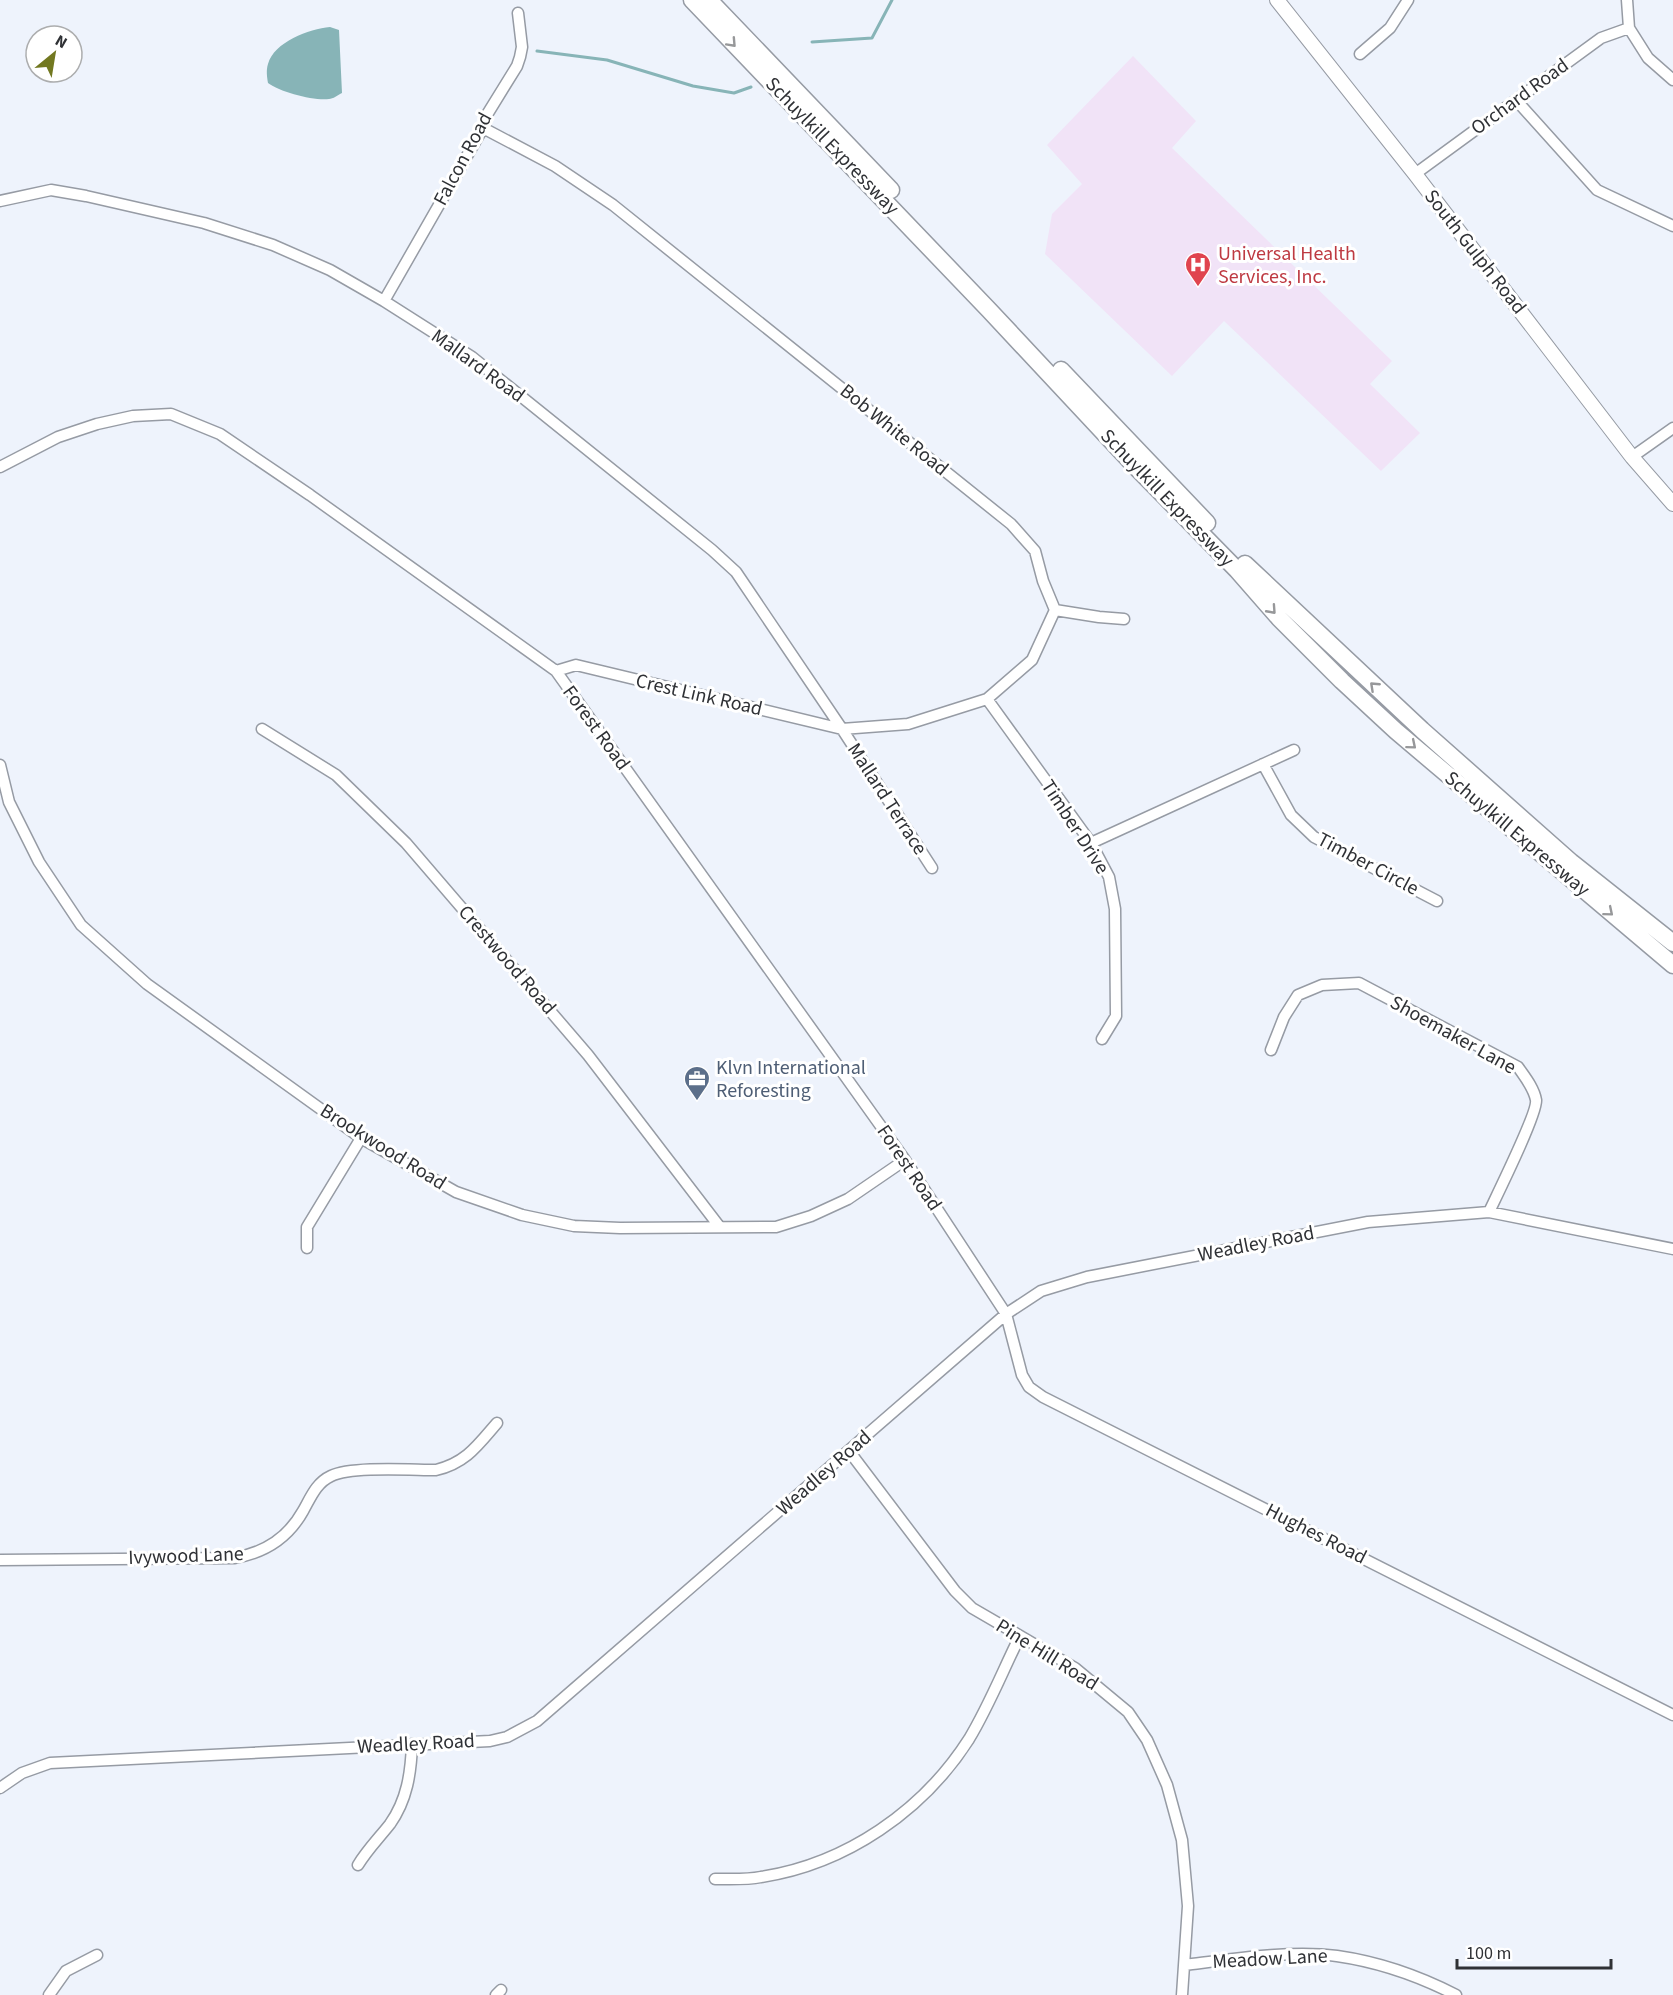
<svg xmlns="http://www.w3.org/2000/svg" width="1673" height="1995" font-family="'Source Sans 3',sans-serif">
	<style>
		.medical { fill: #f1e3f7 }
		.water { fill: #87b4b7 }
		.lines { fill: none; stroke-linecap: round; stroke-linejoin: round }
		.stream { stroke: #87b4b7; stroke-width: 3 }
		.minor-casing { stroke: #969ba4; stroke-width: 13 }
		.major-casing { stroke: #969ba4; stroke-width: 16 }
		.highway-casing { stroke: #969ba4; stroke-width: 19 }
		.minor { stroke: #fff; stroke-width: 10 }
		.major { stroke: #fff; stroke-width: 14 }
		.highway { stroke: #fff; stroke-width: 16 }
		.oneway { stroke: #97989a }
		.labels { text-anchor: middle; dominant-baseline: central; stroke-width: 6; stroke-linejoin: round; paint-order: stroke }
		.street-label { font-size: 20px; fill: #2f3135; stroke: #fff }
		.health-label { font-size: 20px; fill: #be3a42; stroke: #fff; text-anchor: start }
		.service-label { font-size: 20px; fill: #4e5e75; stroke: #fff; text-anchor: start }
	</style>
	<rect width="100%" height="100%" fill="#eef3fc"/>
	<path class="medical" d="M 1133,56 L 1196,121 L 1172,148 L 1392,361 L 1370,384 L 1420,433 L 1381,471 L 1224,321 L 1172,376 L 1045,254 L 1052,214 L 1082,184 L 1047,145 Z"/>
	<path class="water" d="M 330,27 L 339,30 L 342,93 C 338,95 333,99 329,99 C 314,101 280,92 268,83 C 267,77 266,70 268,64 C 274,42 309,29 330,27 Z"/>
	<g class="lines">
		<path class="stream" d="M 812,42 L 872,38 L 892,0
			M 537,51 L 607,60 L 693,86 L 734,93 L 751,87"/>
		<defs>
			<path id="minor" d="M 1627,0 L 1629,28 L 1648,58 L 1673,80
				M 1360,54 L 1390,28 L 1408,0
				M 1516,100 L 1597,190 L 1673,226
				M 483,128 L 555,166 L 613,205 L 1011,524 L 1035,551 L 1043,581 L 1055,610 L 1032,660 L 987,699 L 908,724 L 842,729 L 576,665 L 556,671
				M 1415,174 L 1601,38 L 1629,28
				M 0,201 L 51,190 L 86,196 L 204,223 L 273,245 L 330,270 L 384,301 L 472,357 L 712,550 L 736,572 L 842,729 L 932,868
				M 384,301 L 483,128 L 488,113 L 517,66 L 520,57 L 522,47 L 518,13
				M 1632,457 L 1673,428
				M 0,467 L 58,437 L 97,424 L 133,416 L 171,414 L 220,434 L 310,495 L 556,671 L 905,1160 L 1006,1314 L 1022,1375 L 1029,1387 L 1043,1397 L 1673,1715
				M 1055,610 L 1099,617 L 1124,619
				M 987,699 L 1091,843 L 1109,877 L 1115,909 L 1116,1016 L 1102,1039
				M 262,729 L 336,775 L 406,843 L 588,1055 L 719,1226
				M 1263,764 L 1291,815 L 1314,837 L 1437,901
				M 0,765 L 9,802 L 39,862 L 81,925 L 147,984 L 361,1138 L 456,1192 L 522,1215 L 574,1226 L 620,1228 L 776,1227 L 811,1216 L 848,1199 L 905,1160
				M 1091,843 L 1294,750
				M 1271,1050 L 1284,1017 L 1298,995 L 1322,985 L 1359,983 L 1518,1067 C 1525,1077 1534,1088 1536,1100 C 1538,1112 1497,1195 1489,1212
				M 307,1248 L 307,1227 L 361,1138
				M 849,1451 L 955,1591 L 972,1608 L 1075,1668 L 1128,1712 L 1147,1740 L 1167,1785 L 1182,1840 L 1188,1906 L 1182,1995
				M 0,1560 L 234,1558 C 264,1553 288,1538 303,1511 C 311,1497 316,1483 331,1476 C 352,1466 411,1470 436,1470 C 466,1463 478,1445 497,1423
				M 0,1788 L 22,1773 L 50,1763 L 490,1741 L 507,1737 L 537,1721 L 1006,1314 L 1041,1291 L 1087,1277 L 1368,1222 L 1489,1212 L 1673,1249
				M 358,1865 C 367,1850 379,1838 390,1824 C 407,1800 411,1773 412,1744
				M 715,1879 C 730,1879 746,1880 761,1877 C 846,1864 923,1811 969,1739 C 989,1706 1003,1670 1020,1636
				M 1185,1965 C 1233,1959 1290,1950 1337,1956 C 1379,1962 1419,1976 1456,1995
				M 49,1995 L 66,1971 L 97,1955
				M 496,1995 L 501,1990"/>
			<path id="major" d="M 1277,0 L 1415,174 L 1632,457 L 1673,504"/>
			<path id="highway" d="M 692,0 L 989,310 L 1134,465 L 1237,570 L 1279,618 L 1342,681 L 1396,731 L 1673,965
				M 709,0 L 891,190
				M 1061,370 L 1207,523
				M 1245,564 L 1422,730 L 1571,862 L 1673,943"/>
		</defs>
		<use href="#minor" class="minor-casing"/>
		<use href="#major" class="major-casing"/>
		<use href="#highway" class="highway-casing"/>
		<use href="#minor" class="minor"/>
		<use href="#major" class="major"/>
		<use href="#highway" class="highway"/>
	</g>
	<defs><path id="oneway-chevron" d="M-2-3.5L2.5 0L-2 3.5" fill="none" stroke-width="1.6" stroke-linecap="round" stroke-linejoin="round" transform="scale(1.5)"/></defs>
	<g class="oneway">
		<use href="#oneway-chevron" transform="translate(732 43) rotate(47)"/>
		<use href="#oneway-chevron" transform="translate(1272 610) rotate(48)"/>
		<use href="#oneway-chevron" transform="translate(1374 686) rotate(-137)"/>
		<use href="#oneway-chevron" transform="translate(1412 745) rotate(40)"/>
		<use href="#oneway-chevron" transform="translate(1609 912) rotate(40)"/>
	</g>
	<defs>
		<symbol id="hospital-pin" viewBox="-11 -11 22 30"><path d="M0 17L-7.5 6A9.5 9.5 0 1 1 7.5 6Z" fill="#e0444e" stroke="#fff"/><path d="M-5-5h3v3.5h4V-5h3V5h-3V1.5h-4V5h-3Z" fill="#fff"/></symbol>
		<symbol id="office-pin" viewBox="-11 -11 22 30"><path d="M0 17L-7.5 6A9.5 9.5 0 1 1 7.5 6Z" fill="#5c6f8a" stroke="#fff"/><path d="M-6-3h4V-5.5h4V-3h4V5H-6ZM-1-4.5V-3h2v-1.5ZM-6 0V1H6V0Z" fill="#fff"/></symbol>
	</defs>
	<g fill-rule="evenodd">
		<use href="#hospital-pin" x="1183" y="250" width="30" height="40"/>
		<use href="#office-pin" x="682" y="1064" width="30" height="40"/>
	</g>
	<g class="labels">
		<g class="street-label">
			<text transform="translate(1520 97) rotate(-36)">Orchard Road</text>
			<text transform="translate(832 146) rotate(46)">Schuylkill Expressway</text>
			<text transform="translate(463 159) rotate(-62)">Falcon Road</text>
			<text transform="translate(1475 252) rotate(52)">South Gulph Road</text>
			<text transform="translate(478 366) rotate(36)">Mallard Road</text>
			<text transform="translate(894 430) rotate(39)">Bob White Road</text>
			<text transform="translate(1167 498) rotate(46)">Schuylkill Expressway</text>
			<text transform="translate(699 695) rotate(13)">Crest Link Road</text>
			<text transform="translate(596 728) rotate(54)">Forest Road</text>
			<text transform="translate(887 799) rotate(57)">Mallard Terrace</text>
			<text transform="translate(1075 827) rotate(57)">Timber Drive</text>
			<text transform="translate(1517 834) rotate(40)">Schuylkill Expressway</text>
			<text transform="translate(1368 864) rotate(28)">Timber Circle</text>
			<text transform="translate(507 960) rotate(49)">Crestwood Road</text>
			<text transform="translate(1453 1035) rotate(29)">Shoemaker Lane</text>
			<text transform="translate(383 1147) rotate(32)">Brookwood Road</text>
			<text transform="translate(909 1168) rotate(56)">Forest Road</text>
			<text transform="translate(1256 1244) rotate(-11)">Weadley Road</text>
			<text transform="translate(824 1473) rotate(-41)">Weadley Road</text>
			<text transform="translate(1316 1534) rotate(27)">Hughes Road</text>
			<text transform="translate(186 1556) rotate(-2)">Ivywood Lane</text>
			<text transform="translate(1047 1655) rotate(32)">Pine Hill Road</text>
			<text transform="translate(416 1744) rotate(-3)">Weadley Road</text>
			<text transform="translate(1270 1959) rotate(-3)">Meadow Lane</text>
		</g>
		<g class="health-label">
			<text x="1218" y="254">Universal Health<tspan x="1218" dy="23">Services, Inc.</tspan></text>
		</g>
		<g class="service-label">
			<text x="716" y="1068">Klvn International<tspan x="716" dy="23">Reforesting</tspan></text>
		</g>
	</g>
	<g transform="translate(54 54) rotate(30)"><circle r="28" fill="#ffffff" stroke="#acadae" stroke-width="1.5"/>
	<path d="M0-4.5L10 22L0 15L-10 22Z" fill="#727820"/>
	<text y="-9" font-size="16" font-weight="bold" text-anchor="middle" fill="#2f3135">N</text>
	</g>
	<path d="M1457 1959v9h154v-9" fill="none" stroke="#2f3135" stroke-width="3"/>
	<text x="1466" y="1959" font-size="18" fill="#2f3135" stroke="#ffffff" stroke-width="4.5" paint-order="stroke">100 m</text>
</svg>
